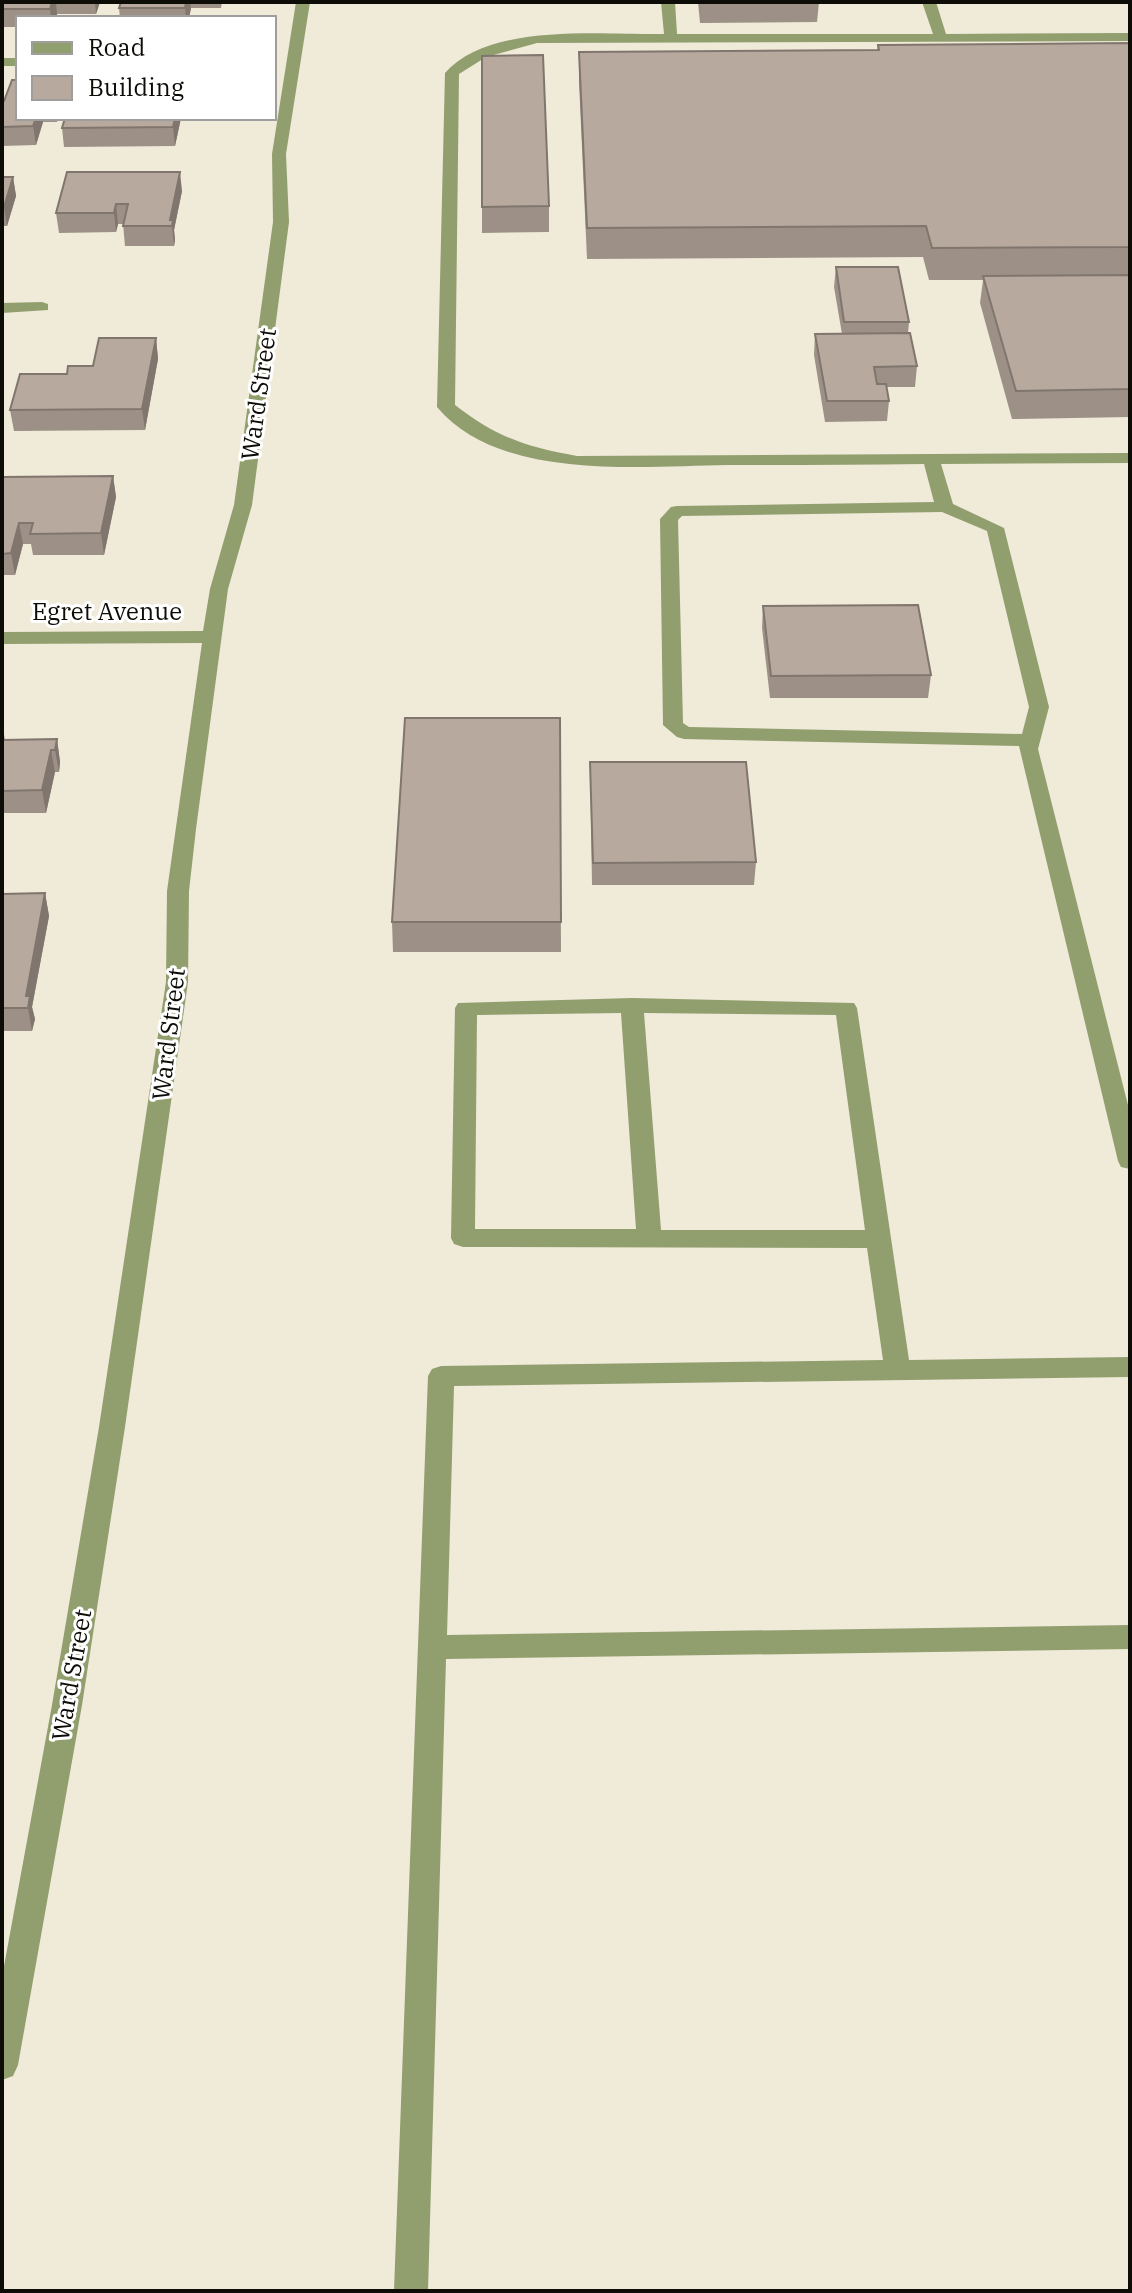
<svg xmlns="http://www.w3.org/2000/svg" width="1132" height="2293" font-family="'IBM Plex Serif',serif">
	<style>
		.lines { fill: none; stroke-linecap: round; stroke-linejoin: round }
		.minor { fill: #919e6e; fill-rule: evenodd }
		.wall { fill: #9d9187 }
		.shaded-wall { fill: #80766e }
		.building { fill: #b7a99d; stroke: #80766e; stroke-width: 2 }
		.labels { text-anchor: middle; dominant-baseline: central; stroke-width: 6; stroke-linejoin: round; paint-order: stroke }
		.street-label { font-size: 24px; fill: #0e0c07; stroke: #fff }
	</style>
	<rect width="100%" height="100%" fill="#f0ead9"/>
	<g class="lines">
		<path class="minor" d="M 296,2 L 310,2 L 286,154 L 289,222 L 252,505 L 228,589 L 196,829 L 189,891 L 188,982 L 125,1427 L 82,1705 L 18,2065 L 13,2076 L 2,2080 L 2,1977 L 52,1705 L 99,1427 L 166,982 L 167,891 L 202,643 L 2,644 L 2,632 L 203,631 L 210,589 L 234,505 L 273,222 L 272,154 Z
			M 661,2 L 675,2 L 677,34 L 933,34 L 922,2 L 936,2 L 946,34 L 1130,33 L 1130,41 L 537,43 L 486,57 L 459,74 L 455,405 C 496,437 526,447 577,456 L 1130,453 L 1130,463 L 941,464 L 953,504 L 1004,528 L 1049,707 L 1038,749 L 1130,1113 L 1130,1169 L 1121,1167 L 1118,1161 L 1019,746 L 684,739 L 677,737 L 663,725 L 660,519 L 671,507 L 677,506 L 934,502 L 924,464 C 858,465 793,465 728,465 C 641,466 500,482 437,407 L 445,73 C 490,22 602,35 664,34 ZM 942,512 L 987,531 L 1029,707 L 1022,734 L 689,727 L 683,723 L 678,520 L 682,516 Z
			M 2,58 L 18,58 L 18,66 L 2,66 Z
			M 42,302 L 48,304 L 48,310 L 2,313 L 2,303 Z
			M 632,998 L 854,1003 L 857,1008 L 909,1360 L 1130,1357 L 1130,1377 L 454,1386 L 447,1635 L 1130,1625 L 1130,1649 L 446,1659 L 428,2291 L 394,2291 L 428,1376 L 432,1369 L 441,1366 L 883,1360 L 867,1248 L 463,1247 L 454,1244 L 451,1238 L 455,1008 L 458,1003 ZM 621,1013 L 636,1229 L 475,1229 L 477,1015 ZM 644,1013 L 836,1015 L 865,1230 L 661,1230 Z"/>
	</g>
	<path class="wall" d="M 2,2 L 100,2 L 96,14 L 57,14 L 56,18 L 18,18 L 18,27 L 2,27 Z
		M 121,2 L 222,2 L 221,8 L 191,8 L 189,18 L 120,18 L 119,8 Z
		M 698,2 L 819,2 L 817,22 L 700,23 Z
		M 1130,43 L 1130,417 L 1012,419 L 980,303 L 983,280 L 929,280 L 923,257 L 587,259 L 579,81 L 579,52 L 877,50 L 878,45 Z
		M 2,101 L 4,101 L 18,118 L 58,118 L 57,122 L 43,122 L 36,145 L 2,146 Z
		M 65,118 L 181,118 L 175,146 L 64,147 L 62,128 Z
		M 2,177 L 13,177 L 16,196 L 7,226 L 2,226 Z
		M 182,191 L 174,230 L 175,240 L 174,246 L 125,246 L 123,224 L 118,224 L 116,232 L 59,233 L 56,213 Z
		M 549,206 L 549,232 L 482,233 L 482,207 Z
		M 836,267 L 909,322 L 908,333 L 917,366 L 915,387 L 886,387 L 889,401 L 887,421 L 825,422 L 814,355 L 815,334 L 842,334 L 834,287 Z
		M 156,338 L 158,359 L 145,430 L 14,431 L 10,410 L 67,374 L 93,366 Z
		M 113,476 L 116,497 L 104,555 L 33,555 L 31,544 L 23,544 L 15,575 L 2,575 L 2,477 Z
		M 763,606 L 931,675 L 928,698 L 770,698 L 762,628 Z
		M 560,718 L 561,952 L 393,952 L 392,922 Z
		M 2,729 L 3,729 L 5,740 L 57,739 L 60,762 L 59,772 L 55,772 L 46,813 L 2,813 Z
		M 590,762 L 756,862 L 754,885 L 592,885 Z
		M 45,893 L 49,916 L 32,1007 L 35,1019 L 32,1031 L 2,1031 L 2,894 Z"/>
	<path class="shaded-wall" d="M 52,2 L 56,2 L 57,14 L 56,18 L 51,18 L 50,9 Z
		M 95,2 L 100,2 L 96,14 Z
		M 186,2 L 190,2 L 191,8 L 189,18 L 186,18 L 185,8 Z
		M 36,118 L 42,118 L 43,122 L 36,145 L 33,126 Z
		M 175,118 L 181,118 L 175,146 L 173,127 Z
		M 180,172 L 182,191 L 174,230 L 175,240 L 174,246 L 172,226 L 170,220 Z
		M 13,177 L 16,196 L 7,226 L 4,207 Z
		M 116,204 L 118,224 L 116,232 L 114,213 Z
		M 156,338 L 158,359 L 145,430 L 142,409 Z
		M 113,476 L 116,497 L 104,555 L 101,533 Z
		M 19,523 L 23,544 L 15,575 L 11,553 Z
		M 57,739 L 60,762 L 59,772 L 55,750 Z
		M 51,750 L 55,772 L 46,813 L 42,790 Z
		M 45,893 L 49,916 L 32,1007 L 35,1019 L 32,1031 L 26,996 Z"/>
	<path class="building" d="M 2,2 L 52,2 L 50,9 L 2,9 Z
		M 121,2 L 186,2 L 185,8 L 119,8 Z
		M 1130,43 L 1130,247 L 932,248 L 926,226 L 587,228 L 579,52 L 879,50 L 878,45 Z
		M 543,55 L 549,206 L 482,207 L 482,56 Z
		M 12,80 L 18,80 L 18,118 L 36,118 L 33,126 L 2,127 L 2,101 L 4,101 Z
		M 65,118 L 175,118 L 173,127 L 62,128 Z
		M 67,172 L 180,172 L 170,220 L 173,220 L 172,226 L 123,226 L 128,204 L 116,204 L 114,213 L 56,213 Z
		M 2,177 L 13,177 L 4,207 L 2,207 Z
		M 836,267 L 898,267 L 909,322 L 844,322 Z
		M 1130,275 L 1130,389 L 1016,391 L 983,276 Z
		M 910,333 L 917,366 L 874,367 L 877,384 L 886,384 L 889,401 L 827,401 L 815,334 Z
		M 99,338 L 156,338 L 142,409 L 10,410 L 20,374 L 67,374 L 68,366 L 93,366 Z
		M 113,476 L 101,533 L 30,534 L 33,523 L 19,523 L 11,553 L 2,554 L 2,477 Z
		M 918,605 L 931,675 L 771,676 L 763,606 Z
		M 405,718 L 560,718 L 561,922 L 392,922 Z
		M 57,739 L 55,750 L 51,750 L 42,790 L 2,791 L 2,740 Z
		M 590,762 L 746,762 L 756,862 L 593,863 Z
		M 45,893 L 26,996 L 30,996 L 28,1008 L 2,1008 L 2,894 Z"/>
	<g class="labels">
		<g class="street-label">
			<text transform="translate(258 394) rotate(-82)">Ward Street</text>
			<text x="107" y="611">Egret Avenue</text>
			<text transform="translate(168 1034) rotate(-83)">Ward Street</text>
			<text transform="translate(71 1675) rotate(-80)">Ward Street</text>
		</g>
	</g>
	<rect width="1132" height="2293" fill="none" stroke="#0e0c07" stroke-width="8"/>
	<rect x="16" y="16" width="260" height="104" fill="#ffffff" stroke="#9f9e9c" stroke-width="2"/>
	<rect x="32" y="42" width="40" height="12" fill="#919e6e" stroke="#9f9e9c" stroke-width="2"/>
	<text x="88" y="56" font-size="24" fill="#0e0c07">Road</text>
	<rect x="32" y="76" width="40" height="24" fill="#b7a99d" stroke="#9f9e9c" stroke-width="2"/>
	<text x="88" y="96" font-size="24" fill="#0e0c07">Building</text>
</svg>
